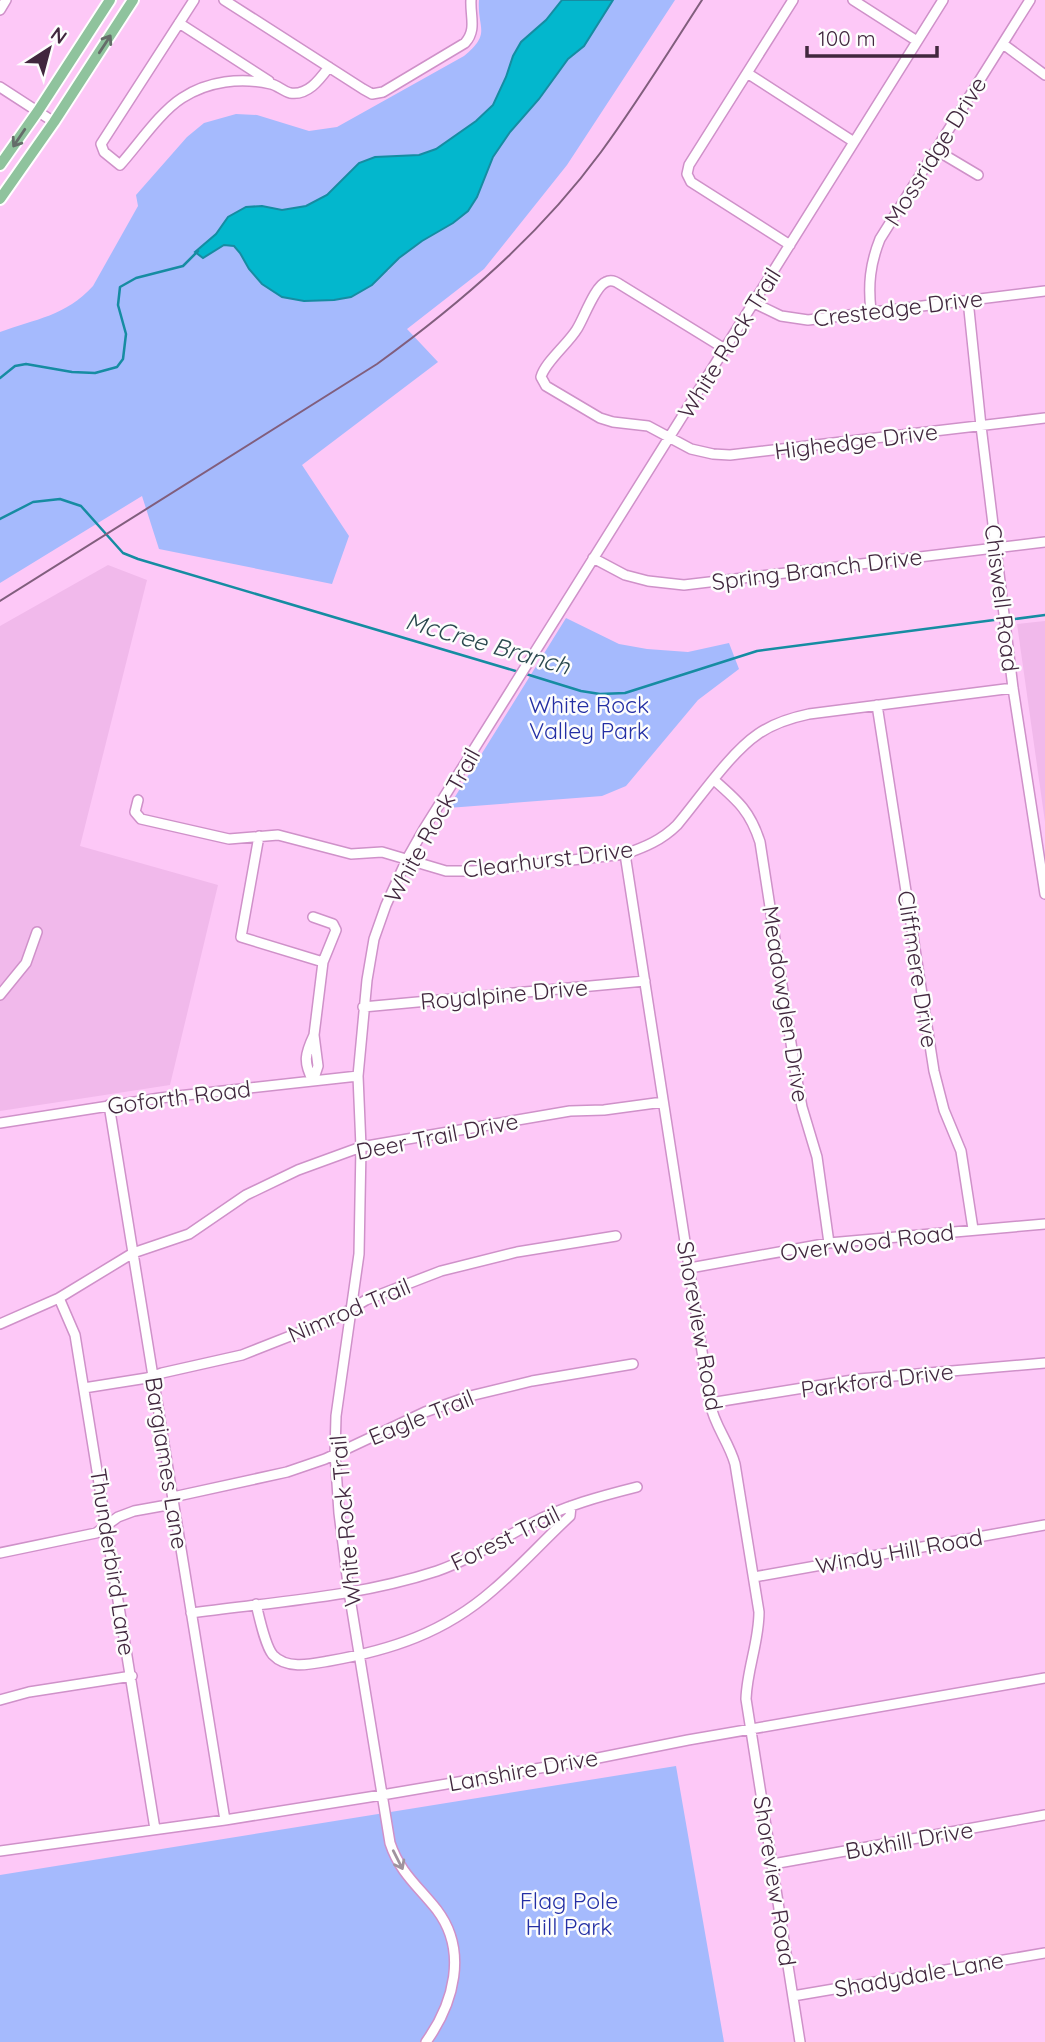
<svg xmlns="http://www.w3.org/2000/svg" width="1045" height="2042" font-family="Quicksand,sans-serif">
	<style>
		.built { fill: #f1b9eb }
		.green { fill: #a5bafd }
		.water { fill: #03b7cd; stroke: #168ca2; stroke-width: 2 }
		.lines { fill: none; stroke-linecap: round; stroke-linejoin: round }
		.stream { stroke: #168ca2; stroke-width: 2.5 }
		.minor-casing { stroke: #cf91c9; stroke-width: 12 }
		.major-casing { stroke: #fff; stroke-width: 14 }
		.minor { stroke: #fff; stroke-width: 9 }
		.major { stroke: #8fc39d; stroke-width: 10 }
		.tram { stroke: #815e7d; stroke-width: 2 }
		.oneway { stroke: #646d69 }
		.oneway2 { stroke: #a0939e }
		.labels { text-anchor: middle; dominant-baseline: central; stroke-width: 5; stroke-linejoin: round; paint-order: stroke }
		.street-label { font-size: 23px; fill: #41273e; stroke: #fdfdfd }
		.park-label { font-size: 23px; fill: #242fa4; stroke: #fdfdfd }
		.water-label { font-size: 24px; font-style: italic; fill: #2b494f; stroke: #fdfdfd }
	</style>
	<rect width="100%" height="100%" fill="#fdc8f7"/>
	<path class="built" d="M 108,565 L 147,580 L 80,846 L 218,885 L 170,1085 L 0,1111 L 0,626 Z
		M 1045,621 L 1045,822 L 1017,624 Z"/>
	<path class="green" d="M 479,0 L 562,0 L 546,20 L 521,42 L 513,56 L 506,77 L 493,105 L 476,121 L 436,149 L 419,155 L 403,155 L 359,163 L 327,195 L 306,206 L 282,210 L 262,206 L 228,217 L 216,234 L 196,252 L 203,257 L 224,245 L 234,246 L 240,253 L 249,269 L 388,271 L 398,258 L 422,241 L 453,223 L 468,211 L 477,197 L 493,157 L 510,132 L 539,99 L 568,59 L 584,46 L 613,0 L 675,0 L 567,165 L 484,269 L 407,329 L 438,362 L 302,465 L 349,536 L 332,584 L 159,549 L 142,496 L 0,583 L 0,332 C 35,319 66,316 93,286 L 138,206 L 136,195 L 187,137 L 204,123 L 236,114 L 257,115 L 309,131 L 337,127 L 464,56 C 492,33 477,29 479,0 Z
		M 566,618 L 619,644 L 647,649 L 688,652 L 729,643 L 739,669 L 698,700 L 626,786 L 602,796 L 448,808 Z
		M 676,1766 L 724,2042 L 0,2042 L 0,1875 Z"/>
	<path class="water" d="M 562,0 L 613,0 L 584,46 L 568,59 L 539,99 L 510,132 L 493,157 L 477,197 L 468,211 L 453,223 L 422,241 L 399,258 L 372,285 L 351,297 L 334,300 L 304,301 L 282,297 L 262,284 L 249,269 L 240,253 L 234,246 L 224,245 L 203,258 L 195,252 L 216,234 L 228,217 L 246,207 L 262,206 L 282,210 L 306,206 L 327,195 L 359,163 L 375,157 L 419,155 L 436,149 L 476,121 L 493,105 L 506,77 L 513,56 L 521,42 L 546,20 Z"/>
	<g class="lines">
		<path class="stream" d="M 0,378 L 15,366 L 26,364 L 72,372 L 95,373 L 117,367 L 123,359 L 126,334 L 118,305 L 120,287 L 136,278 L 183,266 L 198,251
			M 0,519 L 33,502 L 60,499 L 81,506 L 123,553 L 138,559 L 519,672
			M 1015,619 L 1045,615
			M 526,674 L 581,691 L 600,694 L 625,693 L 757,651 L 994,620"/>
		<defs>
			<path id="minor" d="M 194,0 L 101,144 L 104,152 L 120,165 C 138,145 160,112 182,98 C 208,81 241,77 271,84 C 277,85 283,91 290,93 C 308,96 320,79 329,67
				M 224,0 L 363,89 L 372,94 L 383,92 L 465,43 C 477,30 470,16 471,0
				M 853,0 L 917,41
				M 0,10 L 6,0
				M 179,23 L 269,81
				M 1003,44 L 1045,75
				M 747,73 L 854,142
				M 0,87 L 54,122
				M 936,150 L 978,175
				M 790,245 L 691,182 L 687,174 L 689,165 L 793,0
				M 968,300 L 981,426 L 1013,688 L 1045,894
				M 754,303 L 781,316 L 808,320 L 1045,291
				M 871,311 C 868,285 870,264 880,239 L 1030,0
				M 725,349 L 621,285 C 617,282 611,279 606,282 C 595,286 584,318 577,329 C 568,344 545,362 541,377 L 546,386 L 600,418 L 613,422 L 648,426 L 691,449 L 713,454 L 730,455 L 1045,418
				M 593,558 L 625,575 L 648,581 L 684,585 L 1045,542
				M 877,705 L 934,1071 L 944,1110 L 961,1151 L 973,1229
				M 714,780 C 738,801 750,811 760,842 L 795,1069 L 802,1107 L 817,1157 L 829,1243
				M 138,800 L 135,812 L 141,819 L 229,839 L 278,835 L 351,854 L 382,852 L 446,871 L 474,871 L 625,854 C 645,847 662,840 677,825 C 699,799 730,753 758,734 C 774,723 790,718 809,714 L 1013,688
				M 259,836 L 241,937 L 323,962 L 314,1035 L 318,1066 L 313,1081
				M 625,854 L 710,1403 C 714,1425 729,1442 735,1464 L 759,1612 C 759,1642 747,1669 746,1699 L 800,2042
				M 313,917 L 333,924 L 336,930 L 323,962
				M 0,995 L 26,963 L 37,932
				M 363,1007 L 645,981
				M 313,1081 C 303,1062 305,1054 314,1035
				M 109,1105 L 225,1820
				M 0,1123 L 160,1098 L 358,1076
				M 690,1268 L 829,1243 L 1045,1224
				M 59,1298 L 75,1335 L 155,1829
				M 0,1324 L 59,1298 L 133,1253 L 189,1234 L 246,1195 L 298,1170 L 361,1147 L 570,1111 L 604,1110 L 663,1102
				M 84,1388 L 147,1378 L 162,1373 L 242,1355 L 336,1318 L 366,1300 L 441,1271 L 517,1252 L 616,1236
				M 710,1403 L 859,1379 L 1045,1363
				M 173,1497 L 287,1472 L 325,1459 L 425,1412 L 470,1396 L 532,1381 L 633,1364
				M 0,1553 L 96,1533 L 118,1517 L 134,1511 L 173,1504
				M 754,1577 L 1045,1525
				M 256,1604 C 259,1616 265,1646 273,1655 C 287,1670 312,1664 329,1661 C 391,1650 444,1633 493,1590 C 520,1567 544,1540 570,1516 L 571,1506
				M 191,1613 C 273,1602 358,1597 437,1571 C 471,1559 500,1540 532,1523 C 564,1506 601,1496 637,1487
				M 0,1700 L 29,1692 L 132,1676
				M 0,1851 L 225,1820 L 382,1795 L 593,1759 L 688,1740 L 1045,1678
				M 773,1864 L 1045,1815
				M 793,1996 L 1045,1953
				M 426,2042 C 454,2003 468,1951 437,1910 C 418,1886 400,1873 390,1843 L 349,1592 L 339,1513 L 335,1453 L 336,1416 L 359,1254 L 361,1147 L 358,1076 L 367,980 L 374,939 L 386,905 L 407,859 L 424,829 L 943,0"/>
			<path id="major" d="M 0,165 L 38,111 L 110,0
				M 0,199 L 54,122 L 133,0"/>
		</defs>
		<use href="#minor" class="minor-casing"/>
		<use href="#major" class="major-casing"/>
		<use href="#minor" class="minor"/>
		<use href="#major" class="major"/>
		<path class="tram" d="M 0,601 L 377,364 C 461,303 540,235 601,152 C 637,103 669,51 702,0"/>
	</g>
	<defs><path id="oneway-shaft" d="M-6 0H5M1.5-3L5.5 0L1.5 3" fill="none" stroke-width="1.6" stroke-linecap="round" stroke-linejoin="round" transform="scale(1.75)"/></defs>
	<g class="oneway">
		<use href="#oneway-shaft" transform="translate(105 44) rotate(-57)"/>
		<use href="#oneway-shaft" transform="translate(19 138) rotate(124)"/>
	</g>
	<use class="oneway2" href="#oneway-shaft" transform="translate(398 1860) rotate(63)"/>
	<g class="labels">
		<g class="street-label">
			<text transform="translate(935 151) rotate(-58)">Mossridge Drive</text>
			<text transform="translate(898 308) rotate(-7)">Crestedge Drive</text>
			<text transform="translate(729 343) rotate(-58)">White Rock Trail</text>
			<text transform="translate(856 441) rotate(-7)">Highedge Drive</text>
			<text transform="translate(817 569) rotate(-7)">Spring Branch Drive</text>
			<text transform="translate(1002 598) rotate(83)">Chiswell Road</text>
			<text transform="translate(432 825) rotate(-61)">White Rock Trail</text>
			<text transform="translate(548 859) rotate(-7)">Clearhurst Drive</text>
			<text transform="translate(918 969) rotate(81)">Cliffmere Drive</text>
			<text transform="translate(504 994) rotate(-5)">Royalpine Drive</text>
			<text transform="translate(786 1004) rotate(81)">Meadowglen Drive</text>
			<text transform="translate(179 1097) rotate(-7)">Goforth Road</text>
			<text transform="translate(437 1136) rotate(-11)">Deer Trail Drive</text>
			<text transform="translate(867 1242) rotate(-7)">Overwood Road</text>
			<text transform="translate(349 1310) rotate(-23)">Nimrod Trail</text>
			<text transform="translate(700 1326) rotate(80)">Shoreview Road</text>
			<text transform="translate(877 1380) rotate(-7)">Parkford Drive</text>
			<text transform="translate(421 1417) rotate(-22)">Eagle Trail</text>
			<text transform="translate(167 1463) rotate(81)">Bargiames Lane</text>
			<text transform="translate(345 1521) rotate(-95)">White Rock Trail</text>
			<text transform="translate(505 1538) rotate(-26)">Forest Trail</text>
			<text transform="translate(899 1551) rotate(-10)">Windy Hill Road</text>
			<text transform="translate(113 1562) rotate(81)">Thunderbird Lane</text>
			<text transform="translate(523 1770) rotate(-10)">Lanshire Drive</text>
			<text transform="translate(909 1840) rotate(-10)">Buxhill Drive</text>
			<text transform="translate(775 1881) rotate(81)">Shoreview Road</text>
			<text transform="translate(919 1974) rotate(-10)">Shadydale Lane</text>
		</g>
		<g class="park-label">
			<text x="589" y="704">White Rock<tspan x="589" dy="26">Valley Park</tspan></text>
			<text x="569" y="1900">Flag Pole<tspan x="569" dy="26">Hill Park</tspan></text>
		</g>
		<g class="water-label">
			<text transform="translate(488 643) rotate(16)">McCree Branch</text>
		</g>
	</g>
	<g transform="translate(49 49) rotate(36)" stroke="#fdfdfd" stroke-width="5" paint-order="stroke">
	<path d="M0-5L12 26L0 18L-12 26Z" fill="#41273e"/>
	<text y="-10" font-size="19" font-weight="bold" text-anchor="middle" fill="#41273e">N</text>
	</g>
	<path d="M807 46v10h130v-10" fill="none" stroke="#41273e" stroke-width="3.5"/>
	<text x="818" y="46" font-size="21" fill="#41273e" stroke="#fdfdfd" stroke-width="5" paint-order="stroke">100 m</text>
</svg>
